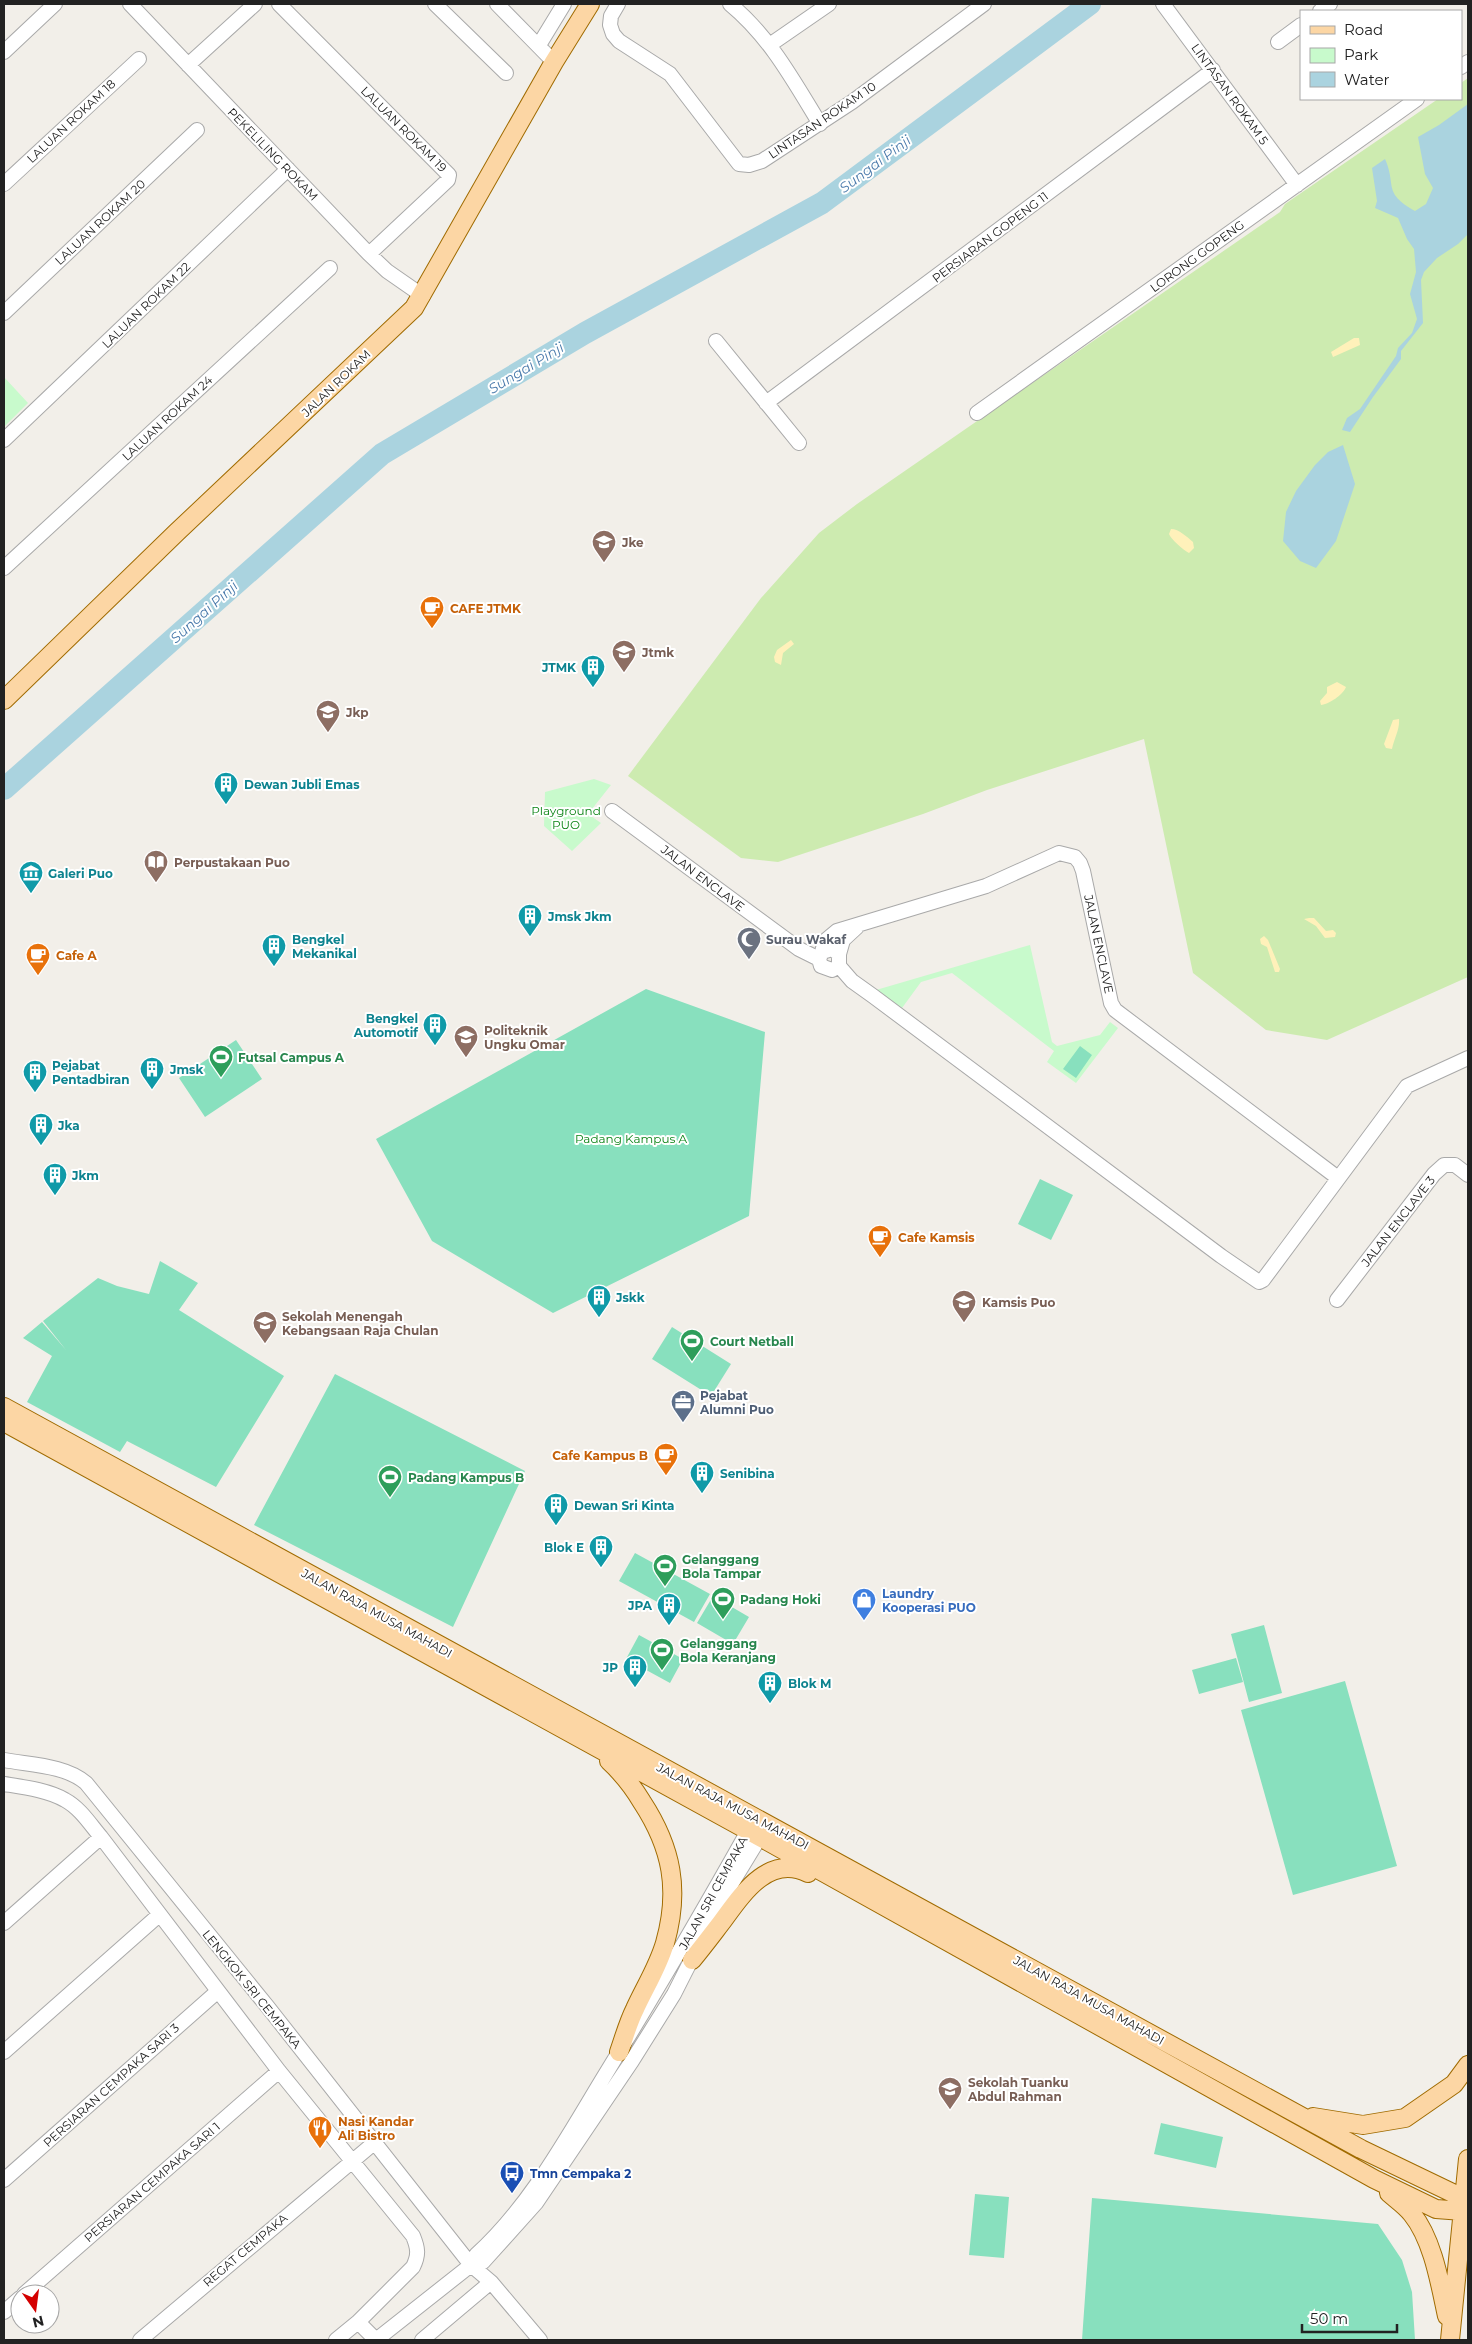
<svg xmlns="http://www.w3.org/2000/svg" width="1472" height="2344" font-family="Montserrat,sans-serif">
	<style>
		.grass { fill: #cdebb0 }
		.sand { fill: #fff1ba }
		.park { fill: #c8facc }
		.pitch { fill: #88e0be }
		.water { fill: #aad3df }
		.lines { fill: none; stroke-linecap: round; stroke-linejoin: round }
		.river { stroke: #aad3df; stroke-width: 22 }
		.minor-casing { stroke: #a9a9a9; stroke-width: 16 }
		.major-casing { stroke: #a06b00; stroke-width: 20 }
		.minor { stroke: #fff; stroke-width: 14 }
		.major { stroke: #fcd6a4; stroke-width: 18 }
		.labels { text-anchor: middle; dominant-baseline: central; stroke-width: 4; stroke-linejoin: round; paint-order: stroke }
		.street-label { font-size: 12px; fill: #222; stroke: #fff }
		.education-label { font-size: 12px; font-weight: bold; fill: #785e54; stroke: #fff; text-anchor: start }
		.food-label { font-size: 12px; font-weight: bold; fill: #c56008; stroke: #fff; text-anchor: start }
		.culture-label { font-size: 12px; font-weight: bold; fill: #0d838f; stroke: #fff; text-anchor: start }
		.park-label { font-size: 12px; fill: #0c8416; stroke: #fff }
		.worship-label { font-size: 12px; font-weight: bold; fill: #5b616d; stroke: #fff; text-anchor: start }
		.leisure-label { font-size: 12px; font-weight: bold; fill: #27864d; stroke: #fff; text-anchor: start }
		.service-label { font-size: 12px; font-weight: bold; fill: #4e5e75; stroke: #fff; text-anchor: start }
		.shop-label { font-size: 12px; font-weight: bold; fill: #366cbe; stroke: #fff; text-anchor: start }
		.transit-label { font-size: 12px; font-weight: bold; fill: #164399; stroke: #fff; text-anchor: start }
		.water-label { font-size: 14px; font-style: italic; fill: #4a7aab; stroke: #fff }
	</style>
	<rect width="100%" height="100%" fill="#f2efe9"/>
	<path class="grass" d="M 1468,78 L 1468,977 L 1327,1040 L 1266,1030 L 1193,973 L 1144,739 L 987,790 L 923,814 L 778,862 L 741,858 L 628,776 L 761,598 L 819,533 L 857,504 L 1280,212 L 1285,204 L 1438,99 L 1461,99 L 1461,83 Z"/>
	<path class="sand" d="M 1354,338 L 1359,338 L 1360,345 L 1333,357 L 1331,352 Z
		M 1171,529 C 1179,529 1187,537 1193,542 L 1194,548 L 1189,553 C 1183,550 1171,539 1169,534 Z
		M 791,640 L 794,644 L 783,653 L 781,665 L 775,662 L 774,657 L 777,650 Z
		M 1337,682 L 1346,687 C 1343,695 1329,704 1321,705 L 1320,701 L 1327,693 L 1327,687 Z
		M 1399,719 C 1400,729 1394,739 1392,749 L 1386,748 L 1384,744 L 1393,720 Z
		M 1309,918 L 1314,918 L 1326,931 L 1333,930 L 1336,933 L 1335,937 L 1325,938 L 1316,926 L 1304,919 Z
		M 1264,936 L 1268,940 L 1280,969 L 1279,972 L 1275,972 L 1267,947 L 1261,944 L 1260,939 Z"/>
	<path class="park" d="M 4,377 L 28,403 L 4,427 Z
		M 594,779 L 611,785 L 588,814 L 601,823 L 572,851 L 544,826 L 545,792 Z
		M 1030,945 L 1052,1042 L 1057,1046 L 1100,1035 L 1110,1022 L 1118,1028 L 1076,1083 L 1047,1062 L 1054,1051 L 952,973 L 921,982 L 902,1008 L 876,990 Z"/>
	<path class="pitch" d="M 646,989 L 765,1032 L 749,1216 L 553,1313 L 432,1241 L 376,1139 Z
		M 236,1040 L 262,1079 L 205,1117 L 179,1078 Z
		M 1080,1046 L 1092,1055 L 1076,1078 L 1063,1069 Z
		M 1040,1179 L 1073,1195 L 1051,1240 L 1018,1224 Z
		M 160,1261 L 198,1283 L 179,1310 L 284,1376 L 216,1487 L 127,1441 L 120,1452 L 27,1402 L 52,1356 L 23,1338 L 42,1322 L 66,1350 L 43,1321 L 98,1278 L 117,1286 L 149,1294 Z
		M 672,1327 L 731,1364 L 711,1396 L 652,1359 Z
		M 335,1374 L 525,1471 L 453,1627 L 254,1525 Z
		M 635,1553 L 710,1594 L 694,1622 L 619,1581 Z
		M 713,1596 L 749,1617 L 733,1644 L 697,1623 Z
		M 1264,1625 L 1282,1693 L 1249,1702 L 1231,1634 Z
		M 639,1635 L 683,1659 L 670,1683 L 626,1659 Z
		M 1236,1658 L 1243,1682 L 1199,1694 L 1192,1670 Z
		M 1345,1681 L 1397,1866 L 1293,1895 L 1241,1710 Z
		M 1161,2123 L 1223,2137 L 1216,2168 L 1154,2154 Z
		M 975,2194 L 1009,2197 L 1004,2258 L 969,2255 Z
		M 1092,2198 L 1378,2224 L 1402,2260 L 1412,2292 L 1415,2340 L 1082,2340 Z"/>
	<path class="water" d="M 1468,104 L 1468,234 L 1458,244 L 1437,258 L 1424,272 L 1421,280 L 1423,323 L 1401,351 L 1401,359 L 1373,397 L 1350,432 L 1342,430 L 1347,418 L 1360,409 L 1396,356 L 1398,348 L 1412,333 L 1417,319 L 1410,294 L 1416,272 L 1414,249 L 1407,239 L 1398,218 L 1375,208 L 1377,201 L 1372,168 L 1385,159 C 1397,186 1382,192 1415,211 L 1426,204 L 1433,188 L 1425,174 L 1418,137 L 1439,125 Z
		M 1343,445 L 1355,484 L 1336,541 L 1316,568 L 1300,561 L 1283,541 L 1286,512 L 1296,491 L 1315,465 L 1328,452 Z"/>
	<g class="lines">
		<path class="river" d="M 4,789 L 382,454 L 585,333 L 822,203 L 1090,4"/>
		<defs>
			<path id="minor" d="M 130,4 L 369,254 L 387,271 L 423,296
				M 279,4 L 449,175 L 448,180 L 369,254
				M 435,4 L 506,73
				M 497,4 L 554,62
				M 618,4 L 611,16 L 610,25 L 613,34 L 619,41 L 670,74 L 739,164 L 749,165 L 762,161 L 852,102 L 984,4
				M 730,4 C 770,37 793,80 820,124
				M 1163,4 L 1297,185
				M 1320,11 L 1330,4
				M 1278,42 L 1301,25
				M 771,44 L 829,4
				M 539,45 L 564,4
				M 4,52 L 55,4
				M 188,65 L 255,4
				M 1461,67 L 1468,62
				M 4,184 L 139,59
				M 4,313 L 197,130
				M 716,341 L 799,443
				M 766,403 L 1213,70
				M 977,413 L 1417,99
				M 4,440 L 288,169
				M 4,568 L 330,268
				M 612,811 L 799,949 L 819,959
				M 822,952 L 825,941 L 837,931 L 986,886 L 1059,853 L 1075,857 L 1080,863 L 1083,871 L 1111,1003 L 1115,1010 L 1338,1178
				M 839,954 L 832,949 L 822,952 L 819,959 L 821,966 L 832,970 L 839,966 L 839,954 L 843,940 L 857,927
				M 839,966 L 852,981 L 873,996 L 1221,1256 L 1259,1282 L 1263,1280 L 1407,1086 L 1468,1058
				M 1337,1300 L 1434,1174 L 1444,1165 L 1455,1165 L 1468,1175
				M 4,1760 C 31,1765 65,1765 86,1783 L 267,2006 L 471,2265 L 491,2282 L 540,2340
				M 4,1784 C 23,1787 48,1790 65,1800 C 80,1808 90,1824 101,1837 L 279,2071 L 413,2236 C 418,2248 419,2255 413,2267 L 358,2322 L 336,2340
				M 4,1923 L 101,1837
				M 4,2052 L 159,1915
				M 4,2180 L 218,1991
				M 476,2255 C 529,2207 565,2141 602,2080 C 652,1998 701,1915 748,1831 L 757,1826
				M 24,2294 L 279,2071
				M 4,2312 L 20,2298
				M 358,2322 L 376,2340
				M 140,2340 L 374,2143
				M 376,2340 L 471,2265 L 483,2262 L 536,2203 L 632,2061 L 674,1994 L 721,1901 L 760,1837 L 762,1828
				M 422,2340 L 491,2282"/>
			<path id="major" d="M 4,700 L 177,532 L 414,308 L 554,62 L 590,4
				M 4,1407 L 1361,2149 L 1465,2199 L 1468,2203
				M 4,1422 L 760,1837 L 1374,2179 L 1436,2209 L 1463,2211
				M 609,1761 C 622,1773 633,1787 642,1802 C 672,1848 680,1890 665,1943 C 658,1967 645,1987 635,2009 C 628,2023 624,2038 619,2052
				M 692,1960 C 702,1948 711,1936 721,1923 C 741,1896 768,1853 808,1873
				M 1313,2117 L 1363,2125 L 1405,2118 L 1454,2084 L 1468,2065
				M 1389,2193 C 1397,2200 1406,2206 1412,2214 C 1433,2240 1440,2284 1447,2316
				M 1450,2340 L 1468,2159"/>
		</defs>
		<use href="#minor" class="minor-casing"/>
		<use href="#major" class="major-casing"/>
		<use href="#minor" class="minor"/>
		<use href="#major" class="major"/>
	</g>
	<defs>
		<symbol id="university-pin" viewBox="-11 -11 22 30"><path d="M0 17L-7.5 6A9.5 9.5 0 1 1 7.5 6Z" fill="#8d6e63" stroke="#fff"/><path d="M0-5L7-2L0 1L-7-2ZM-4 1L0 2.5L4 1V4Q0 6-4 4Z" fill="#fff"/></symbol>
		<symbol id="cafe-pin" viewBox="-11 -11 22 30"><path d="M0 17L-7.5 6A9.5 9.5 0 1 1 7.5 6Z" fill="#e8710a" stroke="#fff"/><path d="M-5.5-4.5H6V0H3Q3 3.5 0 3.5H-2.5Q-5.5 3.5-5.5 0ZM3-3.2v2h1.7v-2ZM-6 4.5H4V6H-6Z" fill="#fff"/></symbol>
		<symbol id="building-pin" viewBox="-11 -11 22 30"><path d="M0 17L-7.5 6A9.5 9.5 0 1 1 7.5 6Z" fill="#0f9aa8" stroke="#fff"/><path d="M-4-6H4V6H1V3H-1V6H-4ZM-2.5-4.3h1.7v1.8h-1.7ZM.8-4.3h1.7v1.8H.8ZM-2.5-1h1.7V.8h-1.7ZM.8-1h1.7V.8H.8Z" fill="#fff"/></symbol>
		<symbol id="library-pin" viewBox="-11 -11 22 30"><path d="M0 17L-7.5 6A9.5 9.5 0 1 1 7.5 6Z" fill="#8d6e63" stroke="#fff"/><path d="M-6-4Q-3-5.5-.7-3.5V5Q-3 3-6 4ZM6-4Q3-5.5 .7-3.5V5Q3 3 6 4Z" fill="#fff"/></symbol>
		<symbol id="museum-pin" viewBox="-11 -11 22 30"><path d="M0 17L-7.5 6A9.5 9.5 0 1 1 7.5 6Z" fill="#0f9aa8" stroke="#fff"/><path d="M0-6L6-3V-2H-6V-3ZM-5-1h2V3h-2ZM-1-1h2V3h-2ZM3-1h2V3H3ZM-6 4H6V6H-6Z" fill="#fff"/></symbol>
		<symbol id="mosque-pin" viewBox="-11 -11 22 30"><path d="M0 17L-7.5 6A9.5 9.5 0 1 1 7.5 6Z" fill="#6b7280" stroke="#fff"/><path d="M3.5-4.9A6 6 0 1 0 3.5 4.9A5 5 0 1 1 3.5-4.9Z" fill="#fff"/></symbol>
		<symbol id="stadium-pin" viewBox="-11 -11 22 30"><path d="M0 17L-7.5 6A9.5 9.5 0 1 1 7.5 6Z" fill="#2e9e5b" stroke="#fff"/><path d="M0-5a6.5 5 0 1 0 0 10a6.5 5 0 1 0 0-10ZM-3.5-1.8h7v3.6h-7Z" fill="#fff"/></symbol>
		<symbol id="school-pin" viewBox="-11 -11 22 30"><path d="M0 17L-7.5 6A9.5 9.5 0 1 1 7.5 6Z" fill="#8d6e63" stroke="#fff"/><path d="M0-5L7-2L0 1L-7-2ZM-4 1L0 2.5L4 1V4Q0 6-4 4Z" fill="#fff"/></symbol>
		<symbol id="office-pin" viewBox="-11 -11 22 30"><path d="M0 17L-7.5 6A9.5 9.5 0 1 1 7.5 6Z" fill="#5c6f8a" stroke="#fff"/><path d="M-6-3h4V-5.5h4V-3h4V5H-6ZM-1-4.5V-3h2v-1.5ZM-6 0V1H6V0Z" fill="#fff"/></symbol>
		<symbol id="shop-pin" viewBox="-11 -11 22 30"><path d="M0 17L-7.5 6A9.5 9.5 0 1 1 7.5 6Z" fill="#3f7fe0" stroke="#fff"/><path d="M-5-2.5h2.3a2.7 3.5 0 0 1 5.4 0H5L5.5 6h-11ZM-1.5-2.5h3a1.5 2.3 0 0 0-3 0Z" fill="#fff"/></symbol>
		<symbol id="restaurant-pin" viewBox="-11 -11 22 30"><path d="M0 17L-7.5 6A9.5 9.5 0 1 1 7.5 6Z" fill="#e8710a" stroke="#fff"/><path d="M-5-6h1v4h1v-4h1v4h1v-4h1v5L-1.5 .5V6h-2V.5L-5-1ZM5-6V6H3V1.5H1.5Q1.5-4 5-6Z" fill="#fff"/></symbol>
		<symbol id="bus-pin" viewBox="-11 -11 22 30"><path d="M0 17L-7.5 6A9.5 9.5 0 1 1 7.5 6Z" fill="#1a4fb4" stroke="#fff"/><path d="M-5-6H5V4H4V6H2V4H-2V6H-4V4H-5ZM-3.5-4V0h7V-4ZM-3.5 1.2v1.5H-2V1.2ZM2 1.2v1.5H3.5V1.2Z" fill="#fff"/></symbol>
	</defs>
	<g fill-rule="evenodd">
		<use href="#university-pin" x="590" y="528" width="28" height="38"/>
		<use href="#cafe-pin" x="418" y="594" width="28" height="38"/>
		<use href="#university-pin" x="610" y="638" width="28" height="38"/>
		<use href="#building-pin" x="579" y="653" width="28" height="38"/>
		<use href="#university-pin" x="314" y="698" width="28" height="38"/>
		<use href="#building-pin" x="212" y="770" width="28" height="38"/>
		<use href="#library-pin" x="142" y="848" width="28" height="38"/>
		<use href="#museum-pin" x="17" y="859" width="28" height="38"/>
		<use href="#building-pin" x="516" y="902" width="28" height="38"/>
		<use href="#mosque-pin" x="735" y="925" width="28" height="38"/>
		<use href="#building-pin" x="260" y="932" width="28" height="38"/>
		<use href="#cafe-pin" x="24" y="941" width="28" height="38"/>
		<use href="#building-pin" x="421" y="1011" width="28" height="38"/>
		<use href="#university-pin" x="452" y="1023" width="28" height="38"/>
		<use href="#stadium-pin" x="207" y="1043" width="28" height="38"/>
		<use href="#building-pin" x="138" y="1055" width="28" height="38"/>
		<use href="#building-pin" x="21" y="1058" width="28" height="38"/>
		<use href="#building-pin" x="27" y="1111" width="28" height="38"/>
		<use href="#building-pin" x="41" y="1161" width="28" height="38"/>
		<use href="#cafe-pin" x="866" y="1223" width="28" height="38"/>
		<use href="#building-pin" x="585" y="1283" width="28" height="38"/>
		<use href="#university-pin" x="950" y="1288" width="28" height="38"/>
		<use href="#school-pin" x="251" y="1309" width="28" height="38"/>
		<use href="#stadium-pin" x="678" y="1327" width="28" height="38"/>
		<use href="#office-pin" x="669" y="1388" width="28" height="38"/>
		<use href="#cafe-pin" x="652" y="1441" width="28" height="38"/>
		<use href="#building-pin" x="688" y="1459" width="28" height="38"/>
		<use href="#stadium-pin" x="376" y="1463" width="28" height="38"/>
		<use href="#building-pin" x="542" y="1491" width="28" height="38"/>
		<use href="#building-pin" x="587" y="1533" width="28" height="38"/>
		<use href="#stadium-pin" x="651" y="1552" width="28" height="38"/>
		<use href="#stadium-pin" x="709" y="1585" width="28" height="38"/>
		<use href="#shop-pin" x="850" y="1586" width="28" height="38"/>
		<use href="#building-pin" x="655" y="1591" width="28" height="38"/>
		<use href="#stadium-pin" x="648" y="1636" width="28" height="38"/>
		<use href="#building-pin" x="621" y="1653" width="28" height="38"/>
		<use href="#building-pin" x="756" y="1669" width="28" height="38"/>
		<use href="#school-pin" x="936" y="2075" width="28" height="38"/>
		<use href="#restaurant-pin" x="306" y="2114" width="28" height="38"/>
		<use href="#bus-pin" x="498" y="2159" width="28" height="38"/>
	</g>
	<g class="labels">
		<g class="street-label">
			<text transform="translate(1230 94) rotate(54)">LINTASAN ROKAM 5</text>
			<text transform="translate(822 120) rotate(-34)">LINTASAN ROKAM 10</text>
			<text transform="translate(71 121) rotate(-43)">LALUAN ROKAM 18</text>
			<text transform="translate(404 129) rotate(45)">LALUAN ROKAM 19</text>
			<text transform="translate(273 154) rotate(46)">PEKELILING ROKAM</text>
			<text transform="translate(100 222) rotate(-43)">LALUAN ROKAM 20</text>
			<text transform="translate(990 237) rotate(-37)">PERSIARAN GOPENG 11</text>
			<text transform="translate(1197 256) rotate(-36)">LORONG GOPENG</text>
			<text transform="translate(146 305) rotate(-44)">LALUAN ROKAM 22</text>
			<text transform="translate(336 383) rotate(-44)">JALAN ROKAM</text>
			<text transform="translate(167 418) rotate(-43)">LALUAN ROKAM 24</text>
			<text transform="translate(703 878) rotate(37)">JALAN ENCLAVE</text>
			<text transform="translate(1099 944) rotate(78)">JALAN ENCLAVE</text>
			<text transform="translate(1398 1221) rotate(-52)">JALAN ENCLAVE 3</text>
			<text transform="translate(377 1613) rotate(29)">JALAN RAJA MUSA MAHADI</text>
			<text transform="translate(733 1806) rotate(28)">JALAN RAJA MUSA MAHADI</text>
			<text transform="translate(713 1893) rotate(-61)">JALAN SRI CEMPAKA</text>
			<text transform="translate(252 1989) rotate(51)">LENGKOK SRI CEMPAKA</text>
			<text transform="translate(1089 2000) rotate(29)">JALAN RAJA MUSA MAHADI</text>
			<text transform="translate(111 2085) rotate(-42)">PERSIARAN CEMPAKA SARI 3</text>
			<text transform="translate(152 2182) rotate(-41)">PERSIARAN CEMPAKA SARI 1</text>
			<text transform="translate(245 2250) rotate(-40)">REGAT CEMPAKA</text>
		</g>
		<g class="education-label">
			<text x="622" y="542">Jke</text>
			<text x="642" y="652">Jtmk</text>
			<text x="346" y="712">Jkp</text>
			<text x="174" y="862">Perpustakaan Puo</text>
			<text x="484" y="1030">Politeknik<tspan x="484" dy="14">Ungku Omar</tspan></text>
			<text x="982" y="1302">Kamsis Puo</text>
			<text x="282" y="1316">Sekolah Menengah<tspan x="282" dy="14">Kebangsaan Raja Chulan</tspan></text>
			<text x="968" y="2082">Sekolah Tuanku<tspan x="968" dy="14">Abdul Rahman</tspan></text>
		</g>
		<g class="food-label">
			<text x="450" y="608">CAFE JTMK</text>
			<text x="56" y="955">Cafe A</text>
			<text x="898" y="1237">Cafe Kamsis</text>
			<text x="648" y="1455" text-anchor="end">Cafe Kampus B</text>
			<text x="338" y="2121">Nasi Kandar<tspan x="338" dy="14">Ali Bistro</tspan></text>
		</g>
		<g class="culture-label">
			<text x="576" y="667" text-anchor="end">JTMK</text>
			<text x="244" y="784">Dewan Jubli Emas</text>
			<text x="48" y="873">Galeri Puo</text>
			<text x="548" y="916">Jmsk Jkm</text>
			<text x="292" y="939">Bengkel<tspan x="292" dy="14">Mekanikal</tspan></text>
			<text x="418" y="1018" text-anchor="end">Bengkel<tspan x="418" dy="14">Automotif</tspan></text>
			<text x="52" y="1065">Pejabat<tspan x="52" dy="14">Pentadbiran</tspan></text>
			<text x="170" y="1069">Jmsk</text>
			<text x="58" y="1125">Jka</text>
			<text x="72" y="1175">Jkm</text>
			<text x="616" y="1297">Jskk</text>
			<text x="720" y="1473">Senibina</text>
			<text x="574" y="1505">Dewan Sri Kinta</text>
			<text x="584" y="1547" text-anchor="end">Blok E</text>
			<text x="652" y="1605" text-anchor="end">JPA</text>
			<text x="618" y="1667" text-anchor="end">JP</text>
			<text x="788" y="1683">Blok M</text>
		</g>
		<g class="park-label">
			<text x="566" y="810">Playground<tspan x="566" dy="14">PUO</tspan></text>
			<text x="631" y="1138">Padang Kampus A</text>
		</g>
		<g class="worship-label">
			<text x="766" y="939">Surau Wakaf</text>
		</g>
		<g class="leisure-label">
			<text x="238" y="1057">Futsal Campus A</text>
			<text x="710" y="1341">Court Netball</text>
			<text x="408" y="1477">Padang Kampus B</text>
			<text x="682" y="1559">Gelanggang<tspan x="682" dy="14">Bola Tampar</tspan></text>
			<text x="740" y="1599">Padang Hoki</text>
			<text x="680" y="1643">Gelanggang<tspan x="680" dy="14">Bola Keranjang</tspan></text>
		</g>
		<g class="service-label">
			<text x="700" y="1395">Pejabat<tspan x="700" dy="14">Alumni Puo</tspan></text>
		</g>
		<g class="shop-label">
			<text x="882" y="1593">Laundry<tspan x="882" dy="14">Kooperasi PUO</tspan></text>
		</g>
		<g class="transit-label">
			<text x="530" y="2173">Tmn Cempaka 2</text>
		</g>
		<g class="water-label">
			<text transform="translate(875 164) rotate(-37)">Sungai Pinji</text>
			<text transform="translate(526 368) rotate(-31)">Sungai Pinji</text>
			<text transform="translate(204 612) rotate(-42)">Sungai Pinji</text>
		</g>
	</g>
	<rect width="1472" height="2344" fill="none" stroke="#222222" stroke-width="10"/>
	<rect x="1300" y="10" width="162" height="90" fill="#ffffff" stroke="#a7a7a7"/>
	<rect x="1310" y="26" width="25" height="8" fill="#fcd6a4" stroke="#a7a7a7"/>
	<text x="1344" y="35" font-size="15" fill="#222222">Road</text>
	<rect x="1310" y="48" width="25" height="15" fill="#c8facc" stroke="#a7a7a7"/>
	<text x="1344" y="60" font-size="15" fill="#222222">Park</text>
	<rect x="1310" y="72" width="25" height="15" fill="#aad3df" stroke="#a7a7a7"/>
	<text x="1344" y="85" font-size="15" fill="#222222">Water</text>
	<g transform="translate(35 2309) rotate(166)"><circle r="24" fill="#ffffff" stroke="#a7a7a7"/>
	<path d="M0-4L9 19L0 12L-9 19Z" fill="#d40000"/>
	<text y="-8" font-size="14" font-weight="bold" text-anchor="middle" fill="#222222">N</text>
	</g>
	<path d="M1302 2324v8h95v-8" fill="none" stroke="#222222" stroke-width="2.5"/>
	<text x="1310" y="2324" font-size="15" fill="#222222" stroke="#ffffff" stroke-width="4" paint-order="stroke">50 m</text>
</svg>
